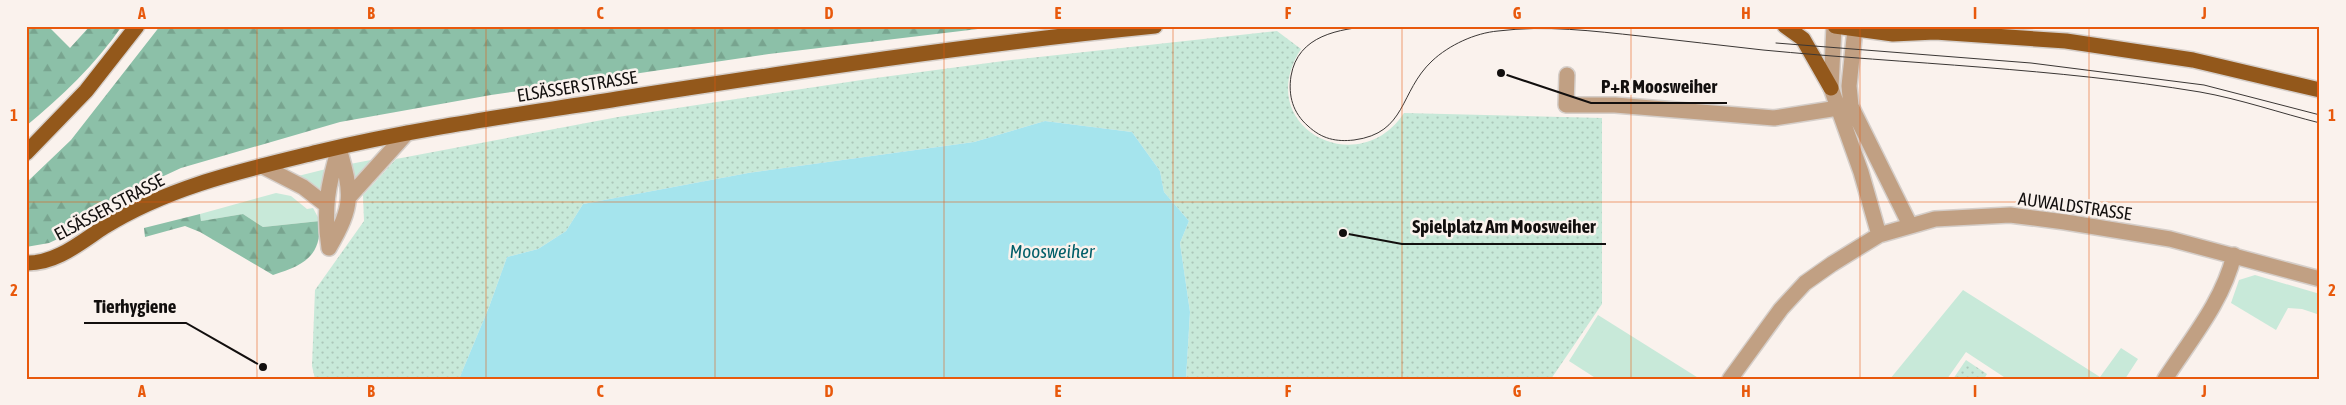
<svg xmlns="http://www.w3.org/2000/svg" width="2346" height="405" font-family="'Asap Condensed',sans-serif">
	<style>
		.grass { fill: #c8e9d9 }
		.forest { fill: url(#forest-firs) }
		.park { fill: url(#park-dots) }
		.water { fill: #a5e4ed }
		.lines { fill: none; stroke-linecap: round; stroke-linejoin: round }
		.minor-casing { stroke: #d5cec9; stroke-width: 18 }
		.major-casing { stroke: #d5cec9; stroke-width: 18 }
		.minor { stroke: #c1a083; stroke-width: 15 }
		.major { stroke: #93581b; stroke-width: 15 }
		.tram { stroke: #3b3735; stroke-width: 1 }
		.grid { fill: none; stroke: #e8590c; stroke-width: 1; stroke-opacity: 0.55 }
		.labels { text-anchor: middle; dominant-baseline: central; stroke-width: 5; stroke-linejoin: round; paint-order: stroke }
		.street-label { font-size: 18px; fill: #120f0e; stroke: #faf2ed }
		.water-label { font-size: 19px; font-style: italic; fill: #005e68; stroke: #faf2ed }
		.leader { fill: none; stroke: #120f0e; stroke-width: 2 }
		.callout-dot { fill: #120f0e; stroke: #faf2ed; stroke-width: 2 }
		.callout-label { font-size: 19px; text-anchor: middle; font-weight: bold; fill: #120f0e; stroke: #faf2ed; stroke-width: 5; stroke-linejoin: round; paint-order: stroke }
		.neatline { fill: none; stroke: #e8590c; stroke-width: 2 }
		.grid-label { font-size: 16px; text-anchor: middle; font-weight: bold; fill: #e8590c }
	</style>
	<defs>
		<pattern id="forest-firs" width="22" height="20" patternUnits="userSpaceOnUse" patternTransform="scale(1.25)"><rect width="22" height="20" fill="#8cc0a8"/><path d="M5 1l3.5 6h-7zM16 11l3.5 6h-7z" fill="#78a48f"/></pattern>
		<pattern id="park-dots" width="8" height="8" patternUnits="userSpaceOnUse" patternTransform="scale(1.25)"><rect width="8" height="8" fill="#c8e9d9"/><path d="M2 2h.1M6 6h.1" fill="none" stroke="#abc7b9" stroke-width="1.8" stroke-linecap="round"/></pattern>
	</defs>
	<rect width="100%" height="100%" fill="#faf2ed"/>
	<path class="grass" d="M 376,159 L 357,182 L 350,164 Z
		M 326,169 L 319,191 L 298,177 L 298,176 Z
		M 276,193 L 291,196 L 307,209 L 313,208 L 320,221 L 263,227 L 243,214 L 201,221 L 200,214 Z
		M 2255,275 L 2320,294 L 2320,315 L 2302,309 L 2288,308 L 2276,330 L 2231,303 L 2239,280 Z
		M 1963,290 L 2100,377 L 2121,348 L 2138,359 L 2125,379 L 2007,379 L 1966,352 L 1947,379 L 1890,379 Z
		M 1598,315 L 1700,379 L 1597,379 L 1569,361 Z"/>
	<path class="forest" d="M 26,26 L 48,26 L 70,48 L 90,26 L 122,26 C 96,64 61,97 26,126 Z
		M 160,26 L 1003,26 L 769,54 L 491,95 L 340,122 L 181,168 L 140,187 L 64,236 L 49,243 L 26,247 L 26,183 L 71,140 Z
		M 200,214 L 201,221 L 243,214 L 263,227 L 320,221 C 321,257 304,265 273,275 L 200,232 L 185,226 L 145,237 L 144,228 Z"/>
	<path class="park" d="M 1277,31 L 1301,49 C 1251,126 1358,183 1404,113 L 1602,118 L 1602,304 L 1551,379 L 1186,379 L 1190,312 L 1180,243 L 1189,221 L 1164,192 L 1160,171 L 1132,132 L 1045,121 L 974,142 L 748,173 L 583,204 L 566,231 L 538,249 L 507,257 L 489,307 L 459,379 L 315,379 L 312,366 L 315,290 L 364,221 L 363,195 L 396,159 L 618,117 L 868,79 L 1011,60 Z
		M 1966,360 L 1987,374 L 1984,379 L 1953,379 Z"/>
	<path class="water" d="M 1045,121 L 1132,132 L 1160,171 L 1164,192 L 1189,221 L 1180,243 L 1190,312 L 1186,379 L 459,379 L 489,307 L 507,257 L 538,249 L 566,231 L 583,204 L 748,173 L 974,142 Z"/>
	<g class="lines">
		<defs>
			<path id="minor" d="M 1834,26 L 1831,88 L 1861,172 L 1879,235
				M 1855,29 L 1849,86 L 1851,106 L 1910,225
				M 1567,75 L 1566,105 L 1615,105 L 1774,118 L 1851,106
				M 262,166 L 303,187 L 325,204
				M 350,196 L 407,133
				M 329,248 C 354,205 352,194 339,148
				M 329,248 C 323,209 328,185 339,148
				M 1730,379 L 1781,309 L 1805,283 L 1832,264 L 1879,235 L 1935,219 L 2010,215 L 2065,222 L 2170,239 L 2320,279
				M 2165,379 C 2191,339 2223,301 2234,255"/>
			<path id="major" d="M 1785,26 L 1803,39 L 1831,88
				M 1835,26 L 1893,34 L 1935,32 L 2066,41 L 2193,60 L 2320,90
				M 26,153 L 86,91 L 137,26
				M 26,263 C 56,264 81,242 104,227 C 170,186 245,170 318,152 C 417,128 517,115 617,99 C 796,71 975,44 1155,26"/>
		</defs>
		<use href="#minor" class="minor-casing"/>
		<use href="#major" class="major-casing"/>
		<use href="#minor" class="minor"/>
		<use href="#major" class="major"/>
		<path class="tram" d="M 1373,26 C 1339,29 1298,35 1291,76 C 1288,96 1293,113 1308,126 C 1322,139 1336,142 1354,140 C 1407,133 1399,92 1432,61 C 1449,45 1475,33 1498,31 C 1546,25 1593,31 1640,36 C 1681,41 1722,45 1763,50 C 1909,64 2055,68 2200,92 C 2240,99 2280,113 2320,123
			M 1776,43 L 2031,63 L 2204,85 L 2320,115"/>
	</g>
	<path class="grid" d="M 257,26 L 257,379M 486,26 L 486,379M 715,26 L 715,379M 944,26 L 944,379M 1173,26 L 1173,379M 1402,26 L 1402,379M 1631,26 L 1631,379M 1860,26 L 1860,379M 2089,26 L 2089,379M 26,202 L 2320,202"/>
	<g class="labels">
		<g class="street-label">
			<text transform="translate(577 86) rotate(-9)">ELSÄSSER STRASSE</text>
			<text transform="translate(2075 206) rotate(8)">AUWALDSTRASSE</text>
			<text transform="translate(109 207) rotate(-28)">ELSÄSSER STRASSE</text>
		</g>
		<g class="water-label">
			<text x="1052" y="251">Moosweiher</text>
		</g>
	</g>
	<path class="leader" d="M1501 73L1591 103H1727M1343 233L1402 244H1606M263 367L186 323H84"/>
	<g class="callout-dot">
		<circle cx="1501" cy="73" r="5"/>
		<circle cx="1343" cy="233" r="5"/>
		<circle cx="263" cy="367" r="5"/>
	</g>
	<g class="callout-label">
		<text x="1659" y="93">P+R Moosweiher</text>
		<text x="1504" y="233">Spielplatz Am Moosweiher</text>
		<text x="135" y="313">Tierhygiene</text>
	</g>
	<rect width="2346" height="405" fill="none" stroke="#faf2ed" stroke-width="55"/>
	<rect x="28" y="28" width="2290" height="350" class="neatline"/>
	<g class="grid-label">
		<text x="142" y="19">A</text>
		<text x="371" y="19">B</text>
		<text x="600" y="19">C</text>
		<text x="829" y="19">D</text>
		<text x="1058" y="19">E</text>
		<text x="1288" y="19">F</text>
		<text x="1517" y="19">G</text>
		<text x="1746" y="19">H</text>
		<text x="1975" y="19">I</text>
		<text x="2204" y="19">J</text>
		<text x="14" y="121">1</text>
		<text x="2332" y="121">1</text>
		<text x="14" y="296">2</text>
		<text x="2332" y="296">2</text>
		<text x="142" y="397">A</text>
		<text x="371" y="397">B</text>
		<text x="600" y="397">C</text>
		<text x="829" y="397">D</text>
		<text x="1058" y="397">E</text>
		<text x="1288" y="397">F</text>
		<text x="1517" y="397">G</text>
		<text x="1746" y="397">H</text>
		<text x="1975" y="397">I</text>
		<text x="2204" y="397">J</text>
	</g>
</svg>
